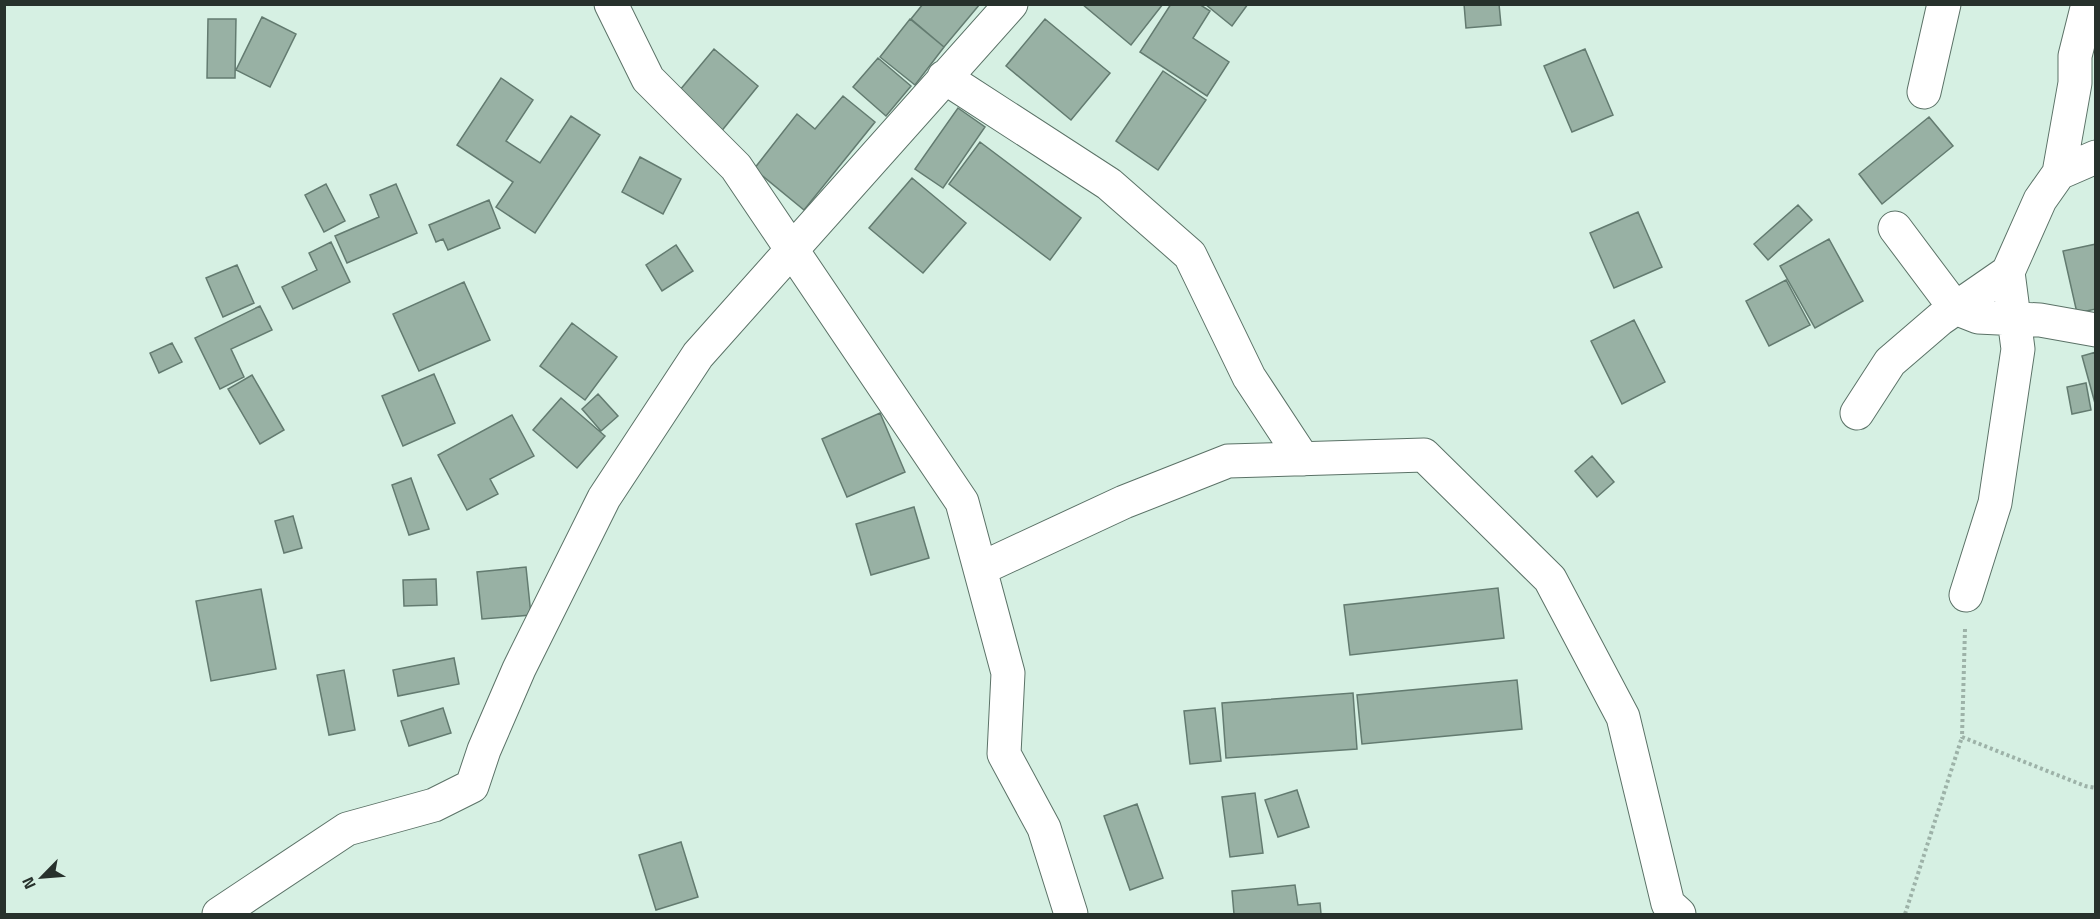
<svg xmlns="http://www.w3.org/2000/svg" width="2100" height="919" font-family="'Titillium Web',sans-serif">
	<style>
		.building { fill: #98b1a4; stroke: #637b70; stroke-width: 1.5 }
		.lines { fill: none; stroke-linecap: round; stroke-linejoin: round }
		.minor-casing { stroke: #5b7267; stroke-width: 35 }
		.path { stroke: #9db2a8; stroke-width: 4; stroke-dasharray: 3 3; stroke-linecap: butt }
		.minor { stroke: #fff; stroke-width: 33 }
	</style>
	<rect width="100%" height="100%" fill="#d6f0e3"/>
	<path class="building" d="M 923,4 L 980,4 L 944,47 L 911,19 Z
		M 1082,4 L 1163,4 L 1131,45 Z
		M 1171,4 L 1199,4 L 1210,11 L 1193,38 L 1229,62 L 1207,96 L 1140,52 Z
		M 1205,4 L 1248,4 L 1232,26 Z
		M 1464,4 L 1499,4 L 1501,25 L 1466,28 Z
		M 262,17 L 296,34 L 270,87 L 236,70 Z
		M 208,19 L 236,19 L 235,78 L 207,78 Z
		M 910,19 L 944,47 L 915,85 L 880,57 Z
		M 1045,19 L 1110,73 L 1071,120 L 1006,66 Z
		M 714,49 L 758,86 L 720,133 L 675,96 Z
		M 1585,49 L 1613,115 L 1572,132 L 1544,66 Z
		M 878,58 L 911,86 L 886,116 L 853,87 Z
		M 1163,71 L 1206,100 L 1158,170 L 1116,141 Z
		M 501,78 L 533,100 L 506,141 L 540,163 L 571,116 L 600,135 L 535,233 L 496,207 L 513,182 L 457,145 Z
		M 843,96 L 875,122 L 804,210 L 754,169 L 797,114 L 815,129 Z
		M 958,108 L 985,127 L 943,188 L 915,169 Z
		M 1929,117 L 1953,146 L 1882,204 L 1859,174 Z
		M 980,142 L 1081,218 L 1050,260 L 949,184 Z
		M 640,157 L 681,179 L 663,214 L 622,192 Z
		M 912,178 L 966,223 L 923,273 L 869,228 Z
		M 326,184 L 345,221 L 324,232 L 305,195 Z
		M 396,184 L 417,233 L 347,263 L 335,236 L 379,217 L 370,195 Z
		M 489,200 L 500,228 L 448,250 L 443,239 L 436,242 L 429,225 Z
		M 1798,205 L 1812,220 L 1768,260 L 1754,244 Z
		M 1638,212 L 1662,267 L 1614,288 L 1590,233 Z
		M 1829,239 L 1863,301 L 1815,328 L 1780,266 Z
		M 331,242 L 350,282 L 293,309 L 282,287 L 317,270 L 309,253 Z
		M 2096,244 L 2096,309 L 2077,313 L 2063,251 Z
		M 676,245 L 693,271 L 662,291 L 646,265 Z
		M 237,265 L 254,303 L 223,317 L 206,278 Z
		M 1786,280 L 1810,325 L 1769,346 L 1746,301 Z
		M 464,282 L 490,340 L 419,371 L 393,314 Z
		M 260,306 L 272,330 L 231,349 L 244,377 L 220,389 L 195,338 Z
		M 1634,320 L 1665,382 L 1622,404 L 1591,341 Z
		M 572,323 L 617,357 L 585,400 L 540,366 Z
		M 172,343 L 182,362 L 159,373 L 150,353 Z
		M 2096,352 L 2096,407 L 2082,356 Z
		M 434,374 L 455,423 L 403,446 L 382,396 Z
		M 252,375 L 284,430 L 260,444 L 228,389 Z
		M 2086,383 L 2091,410 L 2072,414 L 2067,387 Z
		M 598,394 L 618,416 L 601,431 L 582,409 Z
		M 561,398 L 605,436 L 577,468 L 533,430 Z
		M 880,413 L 905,472 L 847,497 L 822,439 Z
		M 512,415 L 534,456 L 490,479 L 498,494 L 467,510 L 438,455 Z
		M 1592,456 L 1614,482 L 1597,497 L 1575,471 Z
		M 411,478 L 429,529 L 409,535 L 392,485 Z
		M 914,507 L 929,558 L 871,575 L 856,524 Z
		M 293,516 L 302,548 L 284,553 L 275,521 Z
		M 526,567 L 531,615 L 482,619 L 477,572 Z
		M 436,579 L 437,605 L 404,606 L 403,580 Z
		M 1498,588 L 1504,638 L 1350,655 L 1344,605 Z
		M 261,589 L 276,669 L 211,681 L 196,601 Z
		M 454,658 L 459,684 L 398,696 L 393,670 Z
		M 344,670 L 355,730 L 329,735 L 317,675 Z
		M 1517,680 L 1522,729 L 1362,744 L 1357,695 Z
		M 1353,693 L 1357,749 L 1226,758 L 1222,703 Z
		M 443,708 L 451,733 L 409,746 L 401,721 Z
		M 1215,708 L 1221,761 L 1190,764 L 1184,711 Z
		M 1297,790 L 1309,827 L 1278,837 L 1265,800 Z
		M 1255,793 L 1263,853 L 1230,857 L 1222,797 Z
		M 1137,804 L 1163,878 L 1130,890 L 1104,816 Z
		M 681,842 L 698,897 L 656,910 L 639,855 Z
		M 1295,885 L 1298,905 L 1320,903 L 1321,914 L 1234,914 L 1232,891 Z"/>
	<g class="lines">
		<defs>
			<path id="minor" d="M 611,4 L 648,79 L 736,167 L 962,502 L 1008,673 L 1004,754 L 1044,828 L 1071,914
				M 944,77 L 1109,184 L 1190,255 L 1249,377 L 1303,459
				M 1924,92 L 1944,4
				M 2059,173 L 2096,157
				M 1895,228 L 1955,308 L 1978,317 L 2040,320 L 2096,330
				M 1857,413 L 1890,362 L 1940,319 L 2008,272
				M 980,569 L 1124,502 L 1228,461 L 1424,455 L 1550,579 L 1623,717 L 1668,904 L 1679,914
				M 1966,595 L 1995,503 L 2018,349 L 2008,272 L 2040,200 L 2059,173 L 2075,83 L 2075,56 L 2088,4
				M 219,914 L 347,829 L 434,805 L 472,786 L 484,750 L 519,669 L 604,498 L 698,355 L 1011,4"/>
		</defs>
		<use href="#minor" class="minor-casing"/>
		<path class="path" d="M 1965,629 L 1962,737 L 2085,786 L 2096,788
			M 1905,914 L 1962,737"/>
		<use href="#minor" class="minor"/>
	</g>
	<rect width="2100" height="919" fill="none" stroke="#27312c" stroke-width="12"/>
	<g transform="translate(42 877) rotate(245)" stroke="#d6f0e3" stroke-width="4.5" paint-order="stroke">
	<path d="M0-4.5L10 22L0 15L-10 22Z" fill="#27312c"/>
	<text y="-9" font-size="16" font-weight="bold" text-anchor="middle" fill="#27312c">N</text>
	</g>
</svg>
